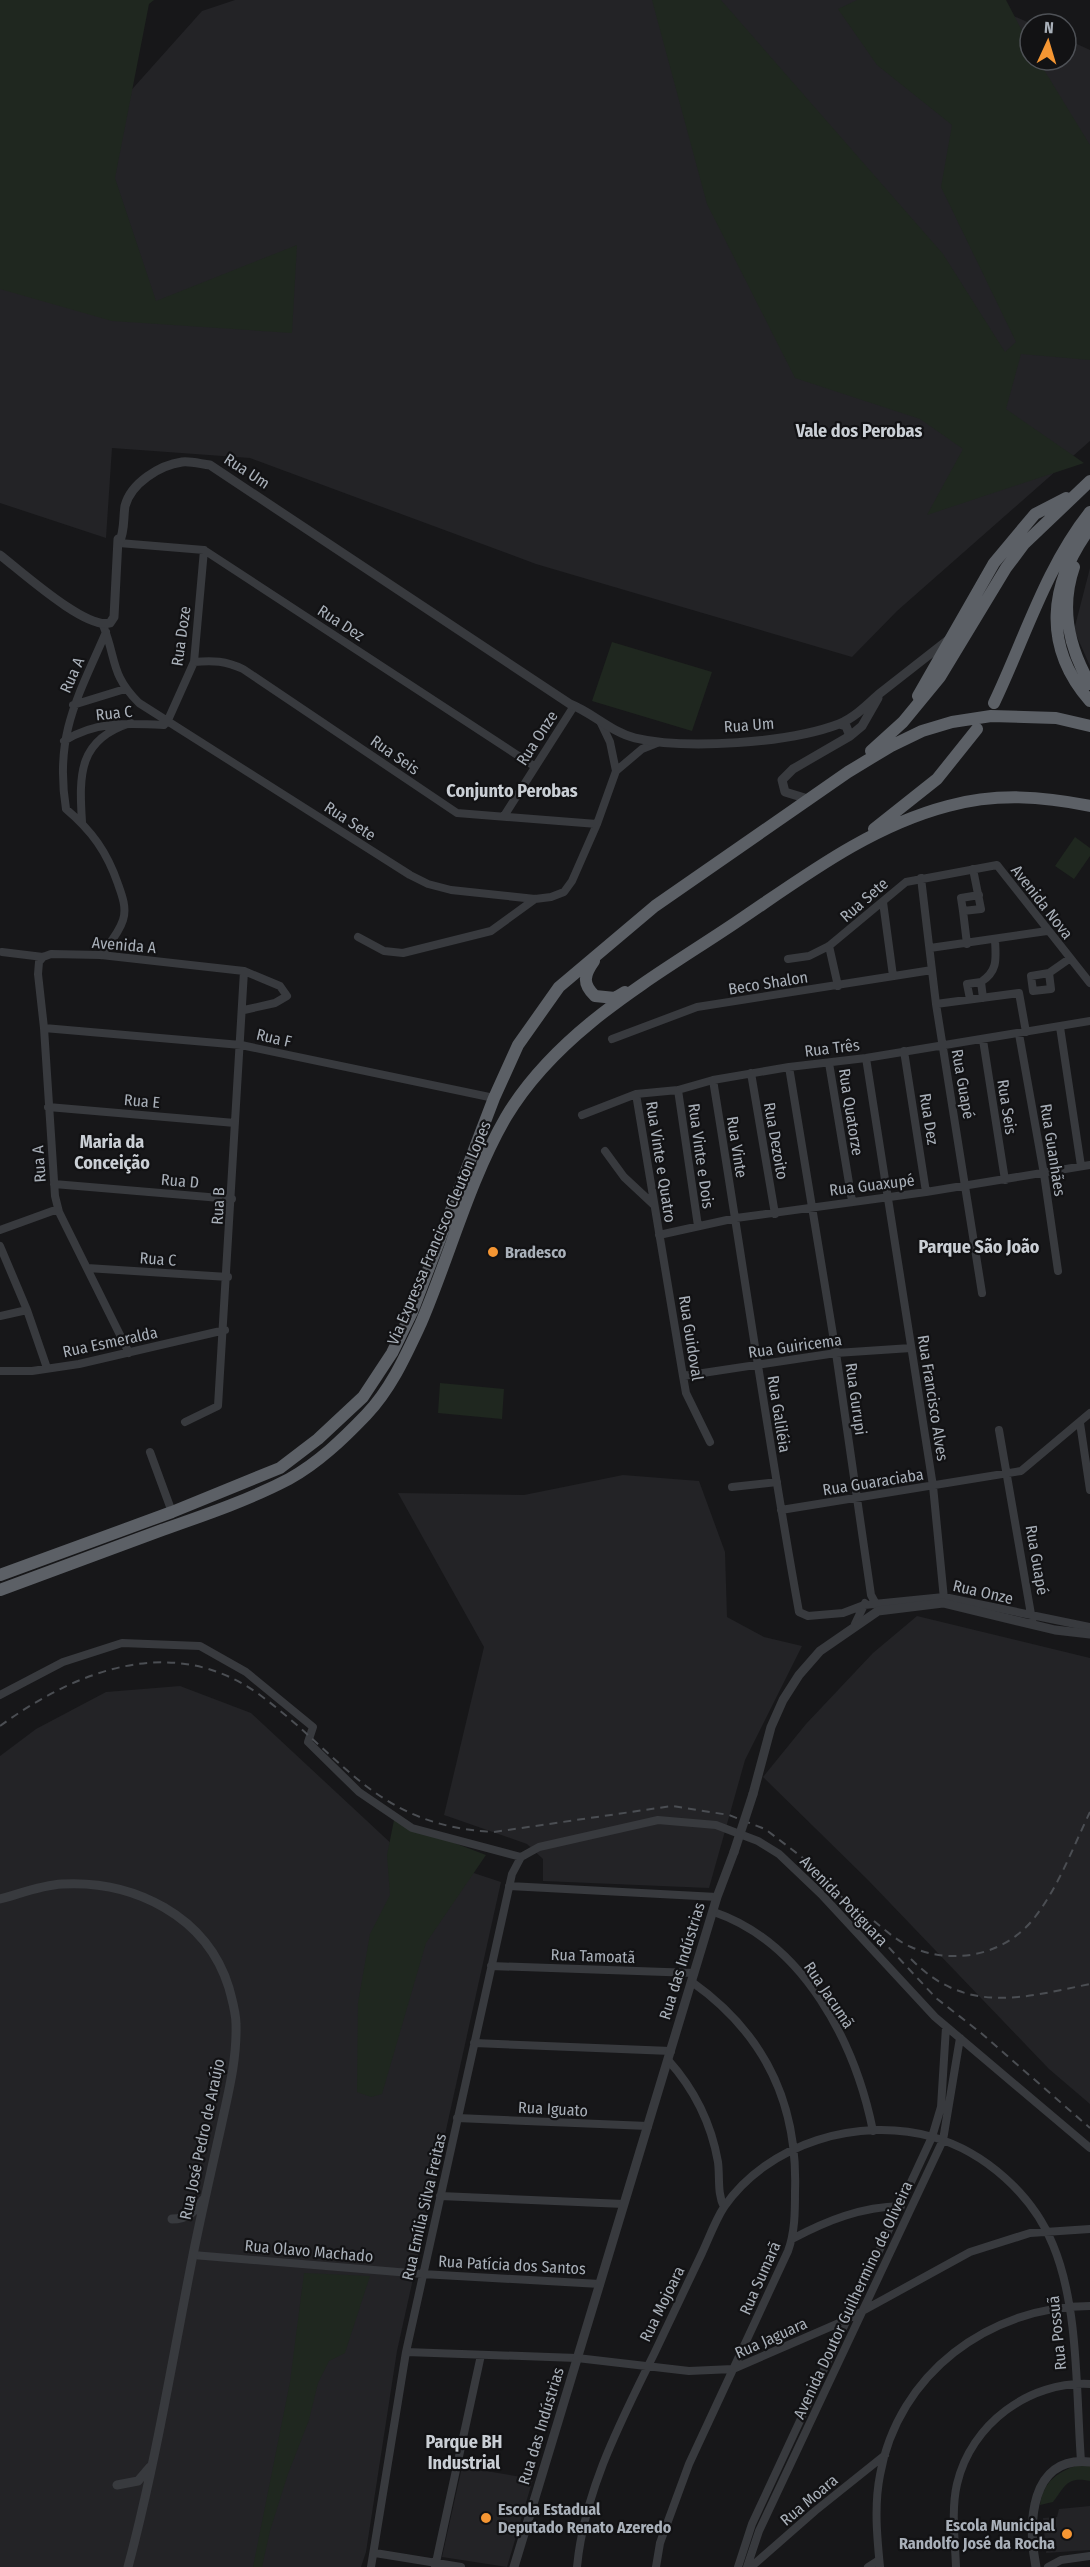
<svg xmlns="http://www.w3.org/2000/svg" width="1090" height="2567" font-family="'Fira Sans Condensed',sans-serif">
	<style>
		.built { fill: #232326 }
		.green { fill: #1f271f }
		.lines { fill: none; stroke-linecap: round; stroke-linejoin: round }
		.minor { stroke: #383a3e; stroke-width: 8 }
		.tertiary { stroke: #383a3e; stroke-width: 9 }
		.trunk { stroke: #5c6066; stroke-width: 12 }
		.rail { stroke: #4b4e53; stroke-width: 2; stroke-dasharray: 8 6; stroke-linecap: butt }
		.tertiary-bridge { stroke: #383a3e; stroke-width: 9 }
		.poi-dot { fill: #f59633; stroke: #121214; stroke-width: 2 }
		.labels { text-anchor: middle; dominant-baseline: central; stroke-width: 4.5; stroke-linejoin: round; paint-order: stroke }
		.street-label { font-size: 16px; fill: #a9b0b9; stroke: #121214 }
		.poi-label { font-size: 16px; font-weight: bold; fill: #a9b0b9; stroke: #121214; text-anchor: start }
		.neighbourhood-label { font-size: 18px; font-weight: bold; fill: #cacfd5; stroke: #121214 }
	</style>
	<rect width="100%" height="100%" fill="#171719"/>
	<path class="built" d="M 235,0 L 977,0 L 1032,24 L 1030,60 L 1066,60 L 1066,39 L 1090,50 L 1090,441 L 897,611 L 852,657 L 536,564 L 250,458 L 112,448 L 106,538 L 0,503 L 0,237 L 202,11 Z
		M 1090,568 L 1090,666 L 1074,630 Z
		M 623,1475 L 699,1481 L 725,1552 L 727,1617 L 764,1637 L 802,1646 L 745,1760 L 709,1888 L 543,1881 L 543,1859 L 527,1844 L 444,1815 L 484,1647 L 398,1493 L 524,1495 Z
		M 917,1616 L 1090,1658 L 1090,2104 L 1049,2069 L 868,1880 L 763,1777 L 806,1724 L 873,1653 Z
		M 180,1686 L 251,1713 L 395,1847 L 501,1882 L 397,2351 L 366,2552 L 361,2567 L 0,2567 L 0,1756 L 36,1729 L 106,1692 Z
		M 462,2467 L 533,2479 L 507,2567 L 442,2557 Z
		M 1090,2506 L 1090,2550 L 1046,2553 L 1043,2518 L 1057,2517 L 1059,2509 Z"/>
	<path class="green" d="M 0,0 L 154,0 L 149,4 L 115,178 L 156,301 L 297,245 L 292,333 L 112,321 L 0,289 Z
		M 652,0 L 721,0 L 943,254 L 1005,352 L 1016,342 L 941,187 L 952,125 L 877,65 L 838,9 L 857,0 L 1006,0 L 1030,46 L 1030,60 L 1038,60 L 1090,145 L 1090,360 L 1021,354 L 1006,409 L 1084,463 L 927,515 L 963,449 L 920,419 L 795,378 L 707,204 Z
		M 612,642 L 712,672 L 692,731 L 592,701 Z
		M 1075,837 L 1090,848 L 1090,856 L 1074,879 L 1055,866 Z
		M 440,1383 L 504,1389 L 502,1419 L 438,1413 Z
		M 394,1820 L 486,1855 L 426,1943 L 382,2094 L 371,2097 L 357,2092 L 358,2003 L 370,1934 L 390,1895 L 387,1855 Z
		M 304,2273 L 370,2276 L 345,2353 L 329,2361 L 318,2383 L 309,2420 L 288,2474 L 270,2531 L 262,2567 L 253,2567 L 290,2382 Z
		M 1081,2464 L 1090,2466 L 1090,2481 C 1066,2476 1065,2487 1053,2502 L 1040,2505 C 1043,2481 1059,2471 1081,2464 Z"/>
	<g class="lines">
		<path class="minor" d="M 119,543 L 204,550 L 534,766
			M 103,625 C 117,660 110,674 139,703 L 410,875 L 428,884 L 451,890 L 535,899 L 551,897 L 564,892 L 572,881 L 597,824 L 616,771 L 642,749 L 657,743
			M 194,662 C 213,660 226,661 243,669 L 457,813 L 597,824
			M 73,705 L 125,689
			M 168,720 L 194,662 L 204,550
			M 600,721 L 610,742 L 616,771
			M 64,741 C 95,721 129,723 164,725 L 168,720
			M 504,816 L 574,706
			M 82,822 C 79,775 78,739 131,723
			M 973,869 L 981,909 L 963,911 L 961,898 L 979,895
			M 921,878 L 936,1004 L 982,1293
			M 883,902 L 893,976
			M 963,911 L 967,944
			M 358,937 L 384,951 L 403,953 L 491,931 L 535,899
			M 829,946 L 838,986
			M 930,948 L 1047,931
			M 2,952 L 43,957 L 51,954 L 101,955 L 244,971 L 280,986 L 287,996 L 275,1003 L 244,1010
			M 101,955 C 109,944 119,933 123,920 C 127,908 122,895 118,884 C 107,852 92,831 66,809 C 54,735 78,697 106,632
			M 43,957 L 39,962 L 38,974 L 44,1028 L 55,1196 L 59,1212 L 129,1353
			M 788,959 L 809,956 L 829,946 L 906,882 L 997,865 L 1090,983
			M 1049,973 L 1051,989 L 1033,991 L 1031,976 L 1049,973 L 1069,959
			M 981,982 C 998,971 996,959 995,940
			M 970,999 L 967,984 L 981,982 L 983,998
			M 936,1004 L 1019,993 L 1026,1032
			M 1060,1027 L 1081,1166
			M 44,1028 L 241,1045 L 494,1098
			M 1019,1034 L 1044,1174 L 1058,1271
			M 612,1039 L 697,1007 L 932,970
			M 983,1040 L 1005,1180
			M 904,1051 L 926,1192
			M 866,1058 L 933,1486 L 944,1599
			M 829,1063 L 852,1201
			M 789,1067 L 836,1353 L 871,1595 L 877,1606
			M 751,1073 L 775,1214
			M 713,1080 C 742,1257 767,1435 799,1612 L 808,1616 L 843,1613 L 864,1605 L 944,1597 L 1090,1627
			M 678,1090 L 698,1226
			M 636,1094 L 683,1376 L 686,1393 L 710,1442
			M 48,1107 L 235,1123
			M 582,1115 L 636,1094 L 678,1090 L 713,1080 L 789,1067 L 866,1058 L 1090,1021
			M 605,1151 L 624,1177 L 654,1205
			M 54,1184 L 232,1199
			M 0,1230 L 58,1209
			M 659,1235 L 736,1218 L 926,1192 L 1090,1165
			M 0,1246 L 27,1310 L 47,1368
			M 87,1268 L 228,1277
			M 0,1316 L 27,1310
			M 0,1371 L 32,1371 L 79,1364 L 225,1330
			M 683,1376 L 836,1353 L 911,1348
			M 185,1422 L 218,1406 L 244,971
			M 1080,1423 L 1090,1490
			M 999,1430 L 1032,1620
			M 150,1452 L 172,1512
			M 732,1487 L 777,1482
			M 781,1510 L 1021,1471 L 1090,1413
			M 855,1624 L 865,1603
			M 0,1695 L 63,1662 L 122,1643 L 200,1646 L 246,1672 L 313,1727 L 308,1742 L 359,1792 L 412,1828 L 521,1857
			M 521,1857 L 539,1847 L 658,1820 L 716,1825 L 758,1841 L 779,1854 L 821,1894 L 935,2017 L 1090,2148
			M 509,1886 L 717,1897
			M 714,1912 C 804,1943 855,2042 873,2131
			M 491,1966 L 694,1973
			M 474,2043 L 671,2051
			M 668,2060 C 695,2090 711,2122 718,2162 C 720,2178 717,2193 724,2207
			M 457,2118 L 648,2126
			M 440,2196 L 624,2204
			M 792,2239 C 828,2220 861,2207 901,2206
			M 193,2255 L 422,2274 L 600,2284
			M 406,2352 L 577,2358 L 689,2371 L 733,2369 L 846,2320 L 970,2252 L 1030,2233 L 1090,2229
			M 375,2553 L 461,2567
			M 371,2567 L 406,2352 L 512,1874 L 521,1857
			M 435,2567 L 481,2355
			M 577,2567 C 584,2491 621,2421 654,2354 C 670,2320 686,2286 702,2253 C 709,2238 715,2221 724,2207 C 768,2143 859,2116 933,2137 C 985,2152 1033,2195 1053,2245 C 1079,2307 1076,2394 1081,2461
			M 656,2567 L 660,2543 L 689,2464 L 788,2251 C 795,2232 795,2212 795,2191 C 798,2103 764,2033 692,1982
			M 738,2567 L 752,2524 L 932,2137 L 941,2107 L 946,2027
			M 747,2567 L 759,2531 L 943,2140 L 960,2038
			M 751,2567 L 815,2511 L 885,2455
			M 868,2567 L 879,2560
			M 880,2567 C 877,2537 874,2505 880,2475 C 898,2374 989,2306 1090,2306
			M 956,2567 C 955,2540 951,2510 957,2484 C 971,2424 1029,2381 1090,2384
			M 1048,2567 L 1061,2560 L 1090,2556"/>
		<path class="tertiary" d="M 119,543 C 125,531 123,519 125,506 C 131,483 160,465 182,462 C 191,461 201,464 210,465 L 570,704 C 593,713 611,732 635,738 C 686,750 789,743 839,724 C 854,718 867,705 879,694 C 902,676 925,658 948,640
			M 0,555 C 21,571 86,630 110,623 L 114,617 L 118,539
			M 850,736 L 862,726 L 878,698
			M 808,799 L 785,792 L 782,780 L 793,769 L 850,736 L 846,726 L 839,724
			M 753,1794 L 771,1727 L 783,1700 L 799,1675 L 820,1651 L 878,1611 L 943,1603 L 1055,1630 L 1090,1634
			M 0,1899 C 19,1894 42,1885 62,1884 C 134,1880 207,1916 229,1988 C 232,2000 236,2012 236,2024 C 237,2058 229,2090 222,2122 C 212,2168 201,2214 192,2260 C 172,2362 155,2466 128,2567
			M 172,2219 C 188,2219 194,2212 203,2200
			M 117,2485 L 138,2481 L 150,2467
			M 514,2567 L 717,1897 L 734,1852
			M 1036,2567 C 1028,2525 1029,2455 1090,2462"/>
		<path class="trunk" d="M 1090,528 C 1049,584 1042,646 1090,701
			M 1074,567 C 1060,607 1069,648 1090,684
			M 918,696 L 994,563 L 1035,514 L 1066,498
			M 994,703 C 1025,638 1045,569 1090,512
			M 871,751 L 903,722 L 940,677 L 1006,568 L 1024,544 L 1090,481
			M 874,829 L 937,779 L 977,729
			M 594,961 C 584,975 582,984 595,996 L 615,998 L 625,992
			M 0,1575 L 172,1512 L 280,1468 L 318,1439 L 363,1397 L 392,1353 L 412,1312 L 494,1098 L 518,1045 L 559,987 L 655,906 L 848,772 L 891,746 L 922,731 L 952,722 L 991,716 L 1056,718 L 1090,726
			M 0,1590 C 54,1570 108,1550 162,1530 C 205,1515 249,1500 289,1479 C 318,1463 343,1439 366,1415 C 391,1389 406,1355 421,1323 C 450,1255 469,1181 506,1117 C 558,1030 653,978 735,923 C 802,878 868,827 948,806 C 996,793 1042,796 1090,806"/>
		<path class="rail" d="M 0,1726 C 77,1670 174,1632 260,1695 C 345,1758 376,1826 494,1832 L 672,1806 L 729,1815 L 765,1829 L 811,1864 L 936,1998 L 981,2033 L 1090,2128
			M 874,1921 C 885,1930 897,1941 911,1947 C 954,1966 1006,1955 1035,1917 C 1059,1886 1073,1847 1090,1812
			M 911,1959 C 966,2015 1022,1998 1090,1984"/>
		<path class="tertiary-bridge" d="M 734,1852 L 753,1794"/>
	</g>
	<g class="poi-dot">
		<circle cx="493" cy="1252" r="6"/>
		<circle cx="486" cy="2518" r="6"/>
		<circle cx="1067" cy="2534" r="6"/>
	</g>
	<g class="labels">
		<g class="street-label">
			<text transform="translate(247 471) rotate(33)">Rua Um</text>
			<text transform="translate(341 623) rotate(33)">Rua Dez</text>
			<text transform="translate(181 636) rotate(-82)">Rua Doze</text>
			<text transform="translate(72 675) rotate(-66)">Rua A</text>
			<text transform="translate(114 713) rotate(-6)">Rua C</text>
			<text transform="translate(749 725) rotate(-4)">Rua Um</text>
			<text transform="translate(537 738) rotate(-57)">Rua Onze</text>
			<text transform="translate(395 755) rotate(35)">Rua Seis</text>
			<text transform="translate(350 821) rotate(33)">Rua Sete</text>
			<text transform="translate(864 900) rotate(-41)">Rua Sete</text>
			<text transform="translate(1042 902) rotate(52)">Avenida Nova</text>
			<text transform="translate(124 945) rotate(5)">Avenida A</text>
			<text transform="translate(768 983) rotate(-9)">Beco Shalon</text>
			<text transform="translate(274 1038) rotate(13)">Rua F</text>
			<text transform="translate(832 1048) rotate(-7)">Rua Três</text>
			<text transform="translate(963 1084) rotate(80)">Rua Guapé</text>
			<text transform="translate(142 1101) rotate(5)">Rua E</text>
			<text transform="translate(1007 1107) rotate(81)">Rua Seis</text>
			<text transform="translate(851 1112) rotate(81)">Rua Quatorze</text>
			<text transform="translate(929 1119) rotate(81)">Rua Dez</text>
			<text transform="translate(776 1141) rotate(80)">Rua Dezoito</text>
			<text transform="translate(737 1147) rotate(81)">Rua Vinte</text>
			<text transform="translate(1053 1150) rotate(81)">Rua Guanhães</text>
			<text transform="translate(701 1156) rotate(82)">Rua Vinte e Dois</text>
			<text transform="translate(661 1162) rotate(81)">Rua Vinte e Quatro</text>
			<text transform="translate(39 1164) rotate(-94)">Rua A</text>
			<text transform="translate(180 1181) rotate(5)">Rua D</text>
			<text transform="translate(872 1185) rotate(-7)">Rua Guaxupé</text>
			<text transform="translate(218 1206) rotate(-87)">Rua B</text>
			<text transform="translate(439 1233) rotate(-67)">Via Expressa Francisco Cleuton Lopes</text>
			<text transform="translate(158 1259) rotate(4)">Rua C</text>
			<text transform="translate(691 1338) rotate(81)">Rua Guidoval</text>
			<text transform="translate(110 1342) rotate(-12)">Rua Esmeralda</text>
			<text transform="translate(795 1346) rotate(-8)">Rua Guiricema</text>
			<text transform="translate(933 1398) rotate(81)">Rua Francisco Alves</text>
			<text transform="translate(856 1399) rotate(82)">Rua Gurupi</text>
			<text transform="translate(779 1414) rotate(81)">Rua Galiléia</text>
			<text transform="translate(873 1482) rotate(-9)">Rua Guaraciaba</text>
			<text transform="translate(1037 1560) rotate(80)">Rua Guapé</text>
			<text transform="translate(983 1592) rotate(13)">Rua Onze</text>
			<text transform="translate(844 1901) rotate(46)">Avenida Potiguara</text>
			<text transform="translate(593 1956) rotate(2)">Rua Tamoatã</text>
			<text transform="translate(682 1961) rotate(-73)">Rua das Indústrias</text>
			<text transform="translate(829 1995) rotate(56)">Rua Jacumã</text>
			<text transform="translate(553 2109) rotate(3)">Rua Iguato</text>
			<text transform="translate(202 2139) rotate(-78)">Rua José Pedro de Araújo</text>
			<text transform="translate(424 2207) rotate(-77)">Rua Emília Silva Freitas</text>
			<text transform="translate(309 2251) rotate(5)">Rua Olavo Machado</text>
			<text transform="translate(512 2265) rotate(3)">Rua Patícia dos Santos</text>
			<text transform="translate(760 2278) rotate(-66)">Rua Sumarã</text>
			<text transform="translate(853 2300) rotate(-65)">Avenida Doutor Guilhermino de Oliveira</text>
			<text transform="translate(662 2304) rotate(-64)">Rua Mojoara</text>
			<text transform="translate(1057 2333) rotate(-96)">Rua Possuã</text>
			<text transform="translate(771 2338) rotate(-24)">Rua Jaguara</text>
			<text transform="translate(541 2426) rotate(-73)">Rua das Indústrias</text>
			<text transform="translate(809 2500) rotate(-40)">Rua Moara</text>
		</g>
		<g class="poi-label">
			<text x="505" y="1252">Bradesco</text>
			<text x="498" y="2509">Escola Estadual<tspan x="498" dy="18">Deputado Renato Azeredo</tspan></text>
			<text x="1055" y="2525" text-anchor="end">Escola Municipal<tspan x="1055" dy="18">Randolfo José da Rocha</tspan></text>
		</g>
		<g class="neighbourhood-label">
			<text x="859" y="431">Vale dos Perobas</text>
			<text x="512" y="791">Conjunto Perobas</text>
			<text x="112" y="1142">Maria da<tspan x="112" dy="21">Conceição</tspan></text>
			<text x="979" y="1247">Parque São João</text>
			<text x="464" y="2442">Parque BH<tspan x="464" dy="21">Industrial</tspan></text>
		</g>
	</g>
	<g transform="translate(1048 42) rotate(4)"><circle r="28" fill="#121214" stroke="#4e5156" stroke-width="1.5"/>
	<path d="M0-4.5L10 22L0 15L-10 22Z" fill="#f59633"/>
	<text y="-9" font-size="16" font-weight="bold" text-anchor="middle" fill="#a9b0b9">N</text>
	</g>
</svg>
